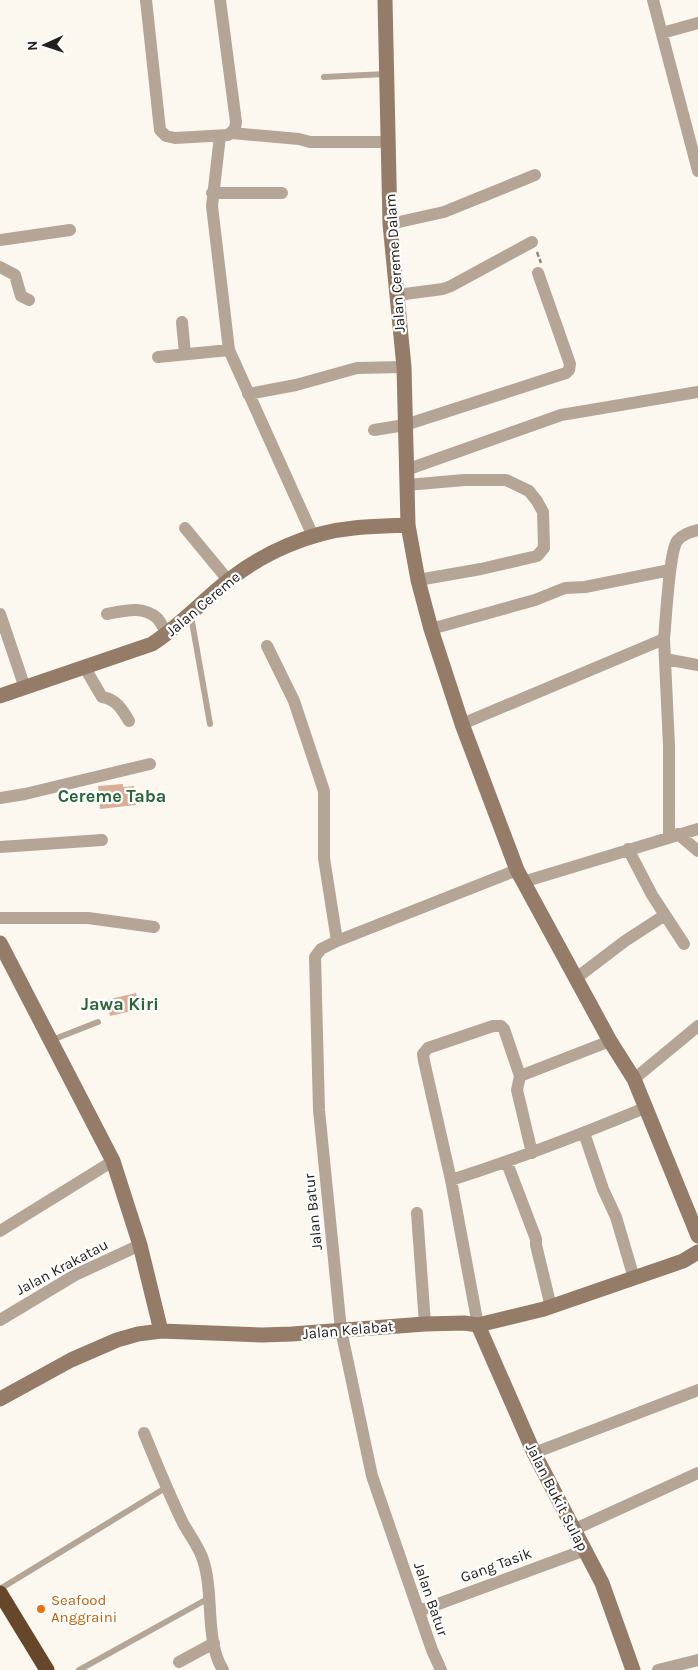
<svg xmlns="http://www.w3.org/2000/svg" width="698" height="1670" font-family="Karla,sans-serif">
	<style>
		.building { fill: #daad98 }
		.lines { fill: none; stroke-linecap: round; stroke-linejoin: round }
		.path { stroke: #8c8983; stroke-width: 2.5; stroke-dasharray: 5 2.5; stroke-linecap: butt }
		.lane { stroke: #b5a597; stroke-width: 6 }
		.street { stroke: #b5a597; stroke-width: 12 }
		.secondary { stroke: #947c68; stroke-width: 15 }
		.highway { stroke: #67472a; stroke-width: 15 }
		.food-dot { fill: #e8710a; stroke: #fff; stroke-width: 2 }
		.labels { text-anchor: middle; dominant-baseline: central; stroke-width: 4.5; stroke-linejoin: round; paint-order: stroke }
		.street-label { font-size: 15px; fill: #23211e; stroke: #fff }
		.food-label { font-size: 15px; fill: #c56008; stroke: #fff; text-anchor: start }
		.quarter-label { font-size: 18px; font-weight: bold; fill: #296737; stroke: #fff }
	</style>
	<rect width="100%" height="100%" fill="#fdf8ef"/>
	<path class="building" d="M 123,784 L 123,787 L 134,786 L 136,805 L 100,809 L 98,786 Z
		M 136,993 L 140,1009 L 110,1016 L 106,1000 Z"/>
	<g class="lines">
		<path class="path" d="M 537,252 L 541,263"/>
		<path class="lane" d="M 324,77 L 386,74
			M 191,616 L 210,724
			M 52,1040 L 98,1022
			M 0,1589 L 167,1487
			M 79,1670 L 209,1598"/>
		<path class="street" d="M 146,0 L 160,130 L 166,136 L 175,138 L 228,135 L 235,129 L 236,122 L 220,0
			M 653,0 L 698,171
			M 662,33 L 698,23
			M 232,133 L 299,139 L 310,142 L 388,142
			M 220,136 L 212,206 L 229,350 L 313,536
			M 212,193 L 282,193
			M 390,224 L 444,212 L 535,175
			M 0,240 L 70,230
			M 0,267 L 15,275 L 21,296 L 29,300
			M 397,295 L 443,289 L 451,286 L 532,242
			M 182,322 L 185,354
			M 158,357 L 229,350
			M 248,394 L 296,385 L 357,368 L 404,367
			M 374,430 L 405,425 L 566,373 L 569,370 L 570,364 L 538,273
			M 406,470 L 561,415 L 698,392
			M 407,485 L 464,480 L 506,480 L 529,491 L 537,501 L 543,512 L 544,548 L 537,556 L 481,569 L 418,580
			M 185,528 L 228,580
			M 0,614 L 25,688
			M 107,614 C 124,611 142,605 157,618 C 161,622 164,629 167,634
			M 431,629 L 535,600 L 565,588 L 585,587 L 670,570
			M 664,639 L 669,746 L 669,837
			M 267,646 L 294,701 L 324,791 L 324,858 L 337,941
			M 665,659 L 698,665
			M 85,668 L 102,697 C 116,699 122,709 129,721
			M 462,724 L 664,639 C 666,620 669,553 677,541 C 683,534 690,532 698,530
			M 0,798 L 25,794 L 150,764
			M 678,834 L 698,851
			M 0,847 L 102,840
			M 628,849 L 652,895 L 684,944
			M 523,882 L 698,829
			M 0,918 L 88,918 L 154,927
			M 575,979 L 625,941 L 665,915
			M 634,1079 L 698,1026
			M 584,1133 L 603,1189 L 616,1217 L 634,1278
			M 532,1153 L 517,1090 L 520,1076 L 610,1041
			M 507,1163 L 536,1239 L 536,1245 L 551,1307
			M 451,1180 C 518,1159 582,1134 647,1107
			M 417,1213 L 425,1324
			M 0,1231 L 113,1161
			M 0,1320 L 75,1275 L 140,1245
			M 478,1325 L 451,1180 L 424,1061 L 423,1054 L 428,1048 L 493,1026 L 501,1026 L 504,1029 L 520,1076
			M 144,1433 C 156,1462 168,1492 182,1521 C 188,1533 197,1544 202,1557 C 215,1591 204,1640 223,1670
			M 534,1453 L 698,1390
			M 573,1530 L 698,1473
			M 419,1611 L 585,1550
			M 179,1662 L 214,1643
			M 441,1670 L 432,1650 L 372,1476 L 341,1330 L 319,1110 L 315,957 L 321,949 L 337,941 L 517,870
			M 658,1670 L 698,1660"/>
		<path class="secondary" d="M 385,0 L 390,224 L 404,367 L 408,525 L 418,580 L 431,629 L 462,724 L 517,870 L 610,1041 L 634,1079 L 698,1236
			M 0,696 L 152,644 C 180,626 202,601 229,580 C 263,553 310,532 354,528 C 372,526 390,526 408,525
			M 0,943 L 113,1161 L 140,1245 L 161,1331
			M 478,1325 L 534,1453 L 602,1583 L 633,1670
			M 0,1399 L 71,1360 L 117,1340 L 138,1334 L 161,1331 L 262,1335 L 292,1334 L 425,1324 L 464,1323 L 478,1325 L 544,1309 L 683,1261 L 698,1252"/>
		<path class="highway" d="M 0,1593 L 47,1670"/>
	</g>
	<circle class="food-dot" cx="41" cy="1609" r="5"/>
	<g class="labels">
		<g class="street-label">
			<text transform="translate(395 263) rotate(-94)">Jalan Cereme Dalam</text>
			<text transform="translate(203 604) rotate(-40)">Jalan Cereme</text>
			<text transform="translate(313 1212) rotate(-96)">Jalan Batur</text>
			<text transform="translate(62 1267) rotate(-28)">Jalan Krakatau</text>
			<text transform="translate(348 1330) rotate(-5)">Jalan Kelabat</text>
			<text transform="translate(557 1497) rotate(63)">Jalan Bukit Sulap</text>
			<text transform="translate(496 1565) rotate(-20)">Gang Tasik</text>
			<text transform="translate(431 1599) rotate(71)">Jalan Batur</text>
		</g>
		<g class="food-label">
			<text x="51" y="1600">Seafood<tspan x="51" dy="17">Anggraini</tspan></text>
		</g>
		<g class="quarter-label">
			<text x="112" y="796">Cereme Taba</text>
			<text x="120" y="1004">Jawa Kiri</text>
		</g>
	</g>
	<g transform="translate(45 45) rotate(267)" stroke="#ffffff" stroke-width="4" paint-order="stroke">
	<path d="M0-4L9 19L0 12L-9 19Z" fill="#23211e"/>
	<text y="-8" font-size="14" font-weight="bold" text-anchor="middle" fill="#23211e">N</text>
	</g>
</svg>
